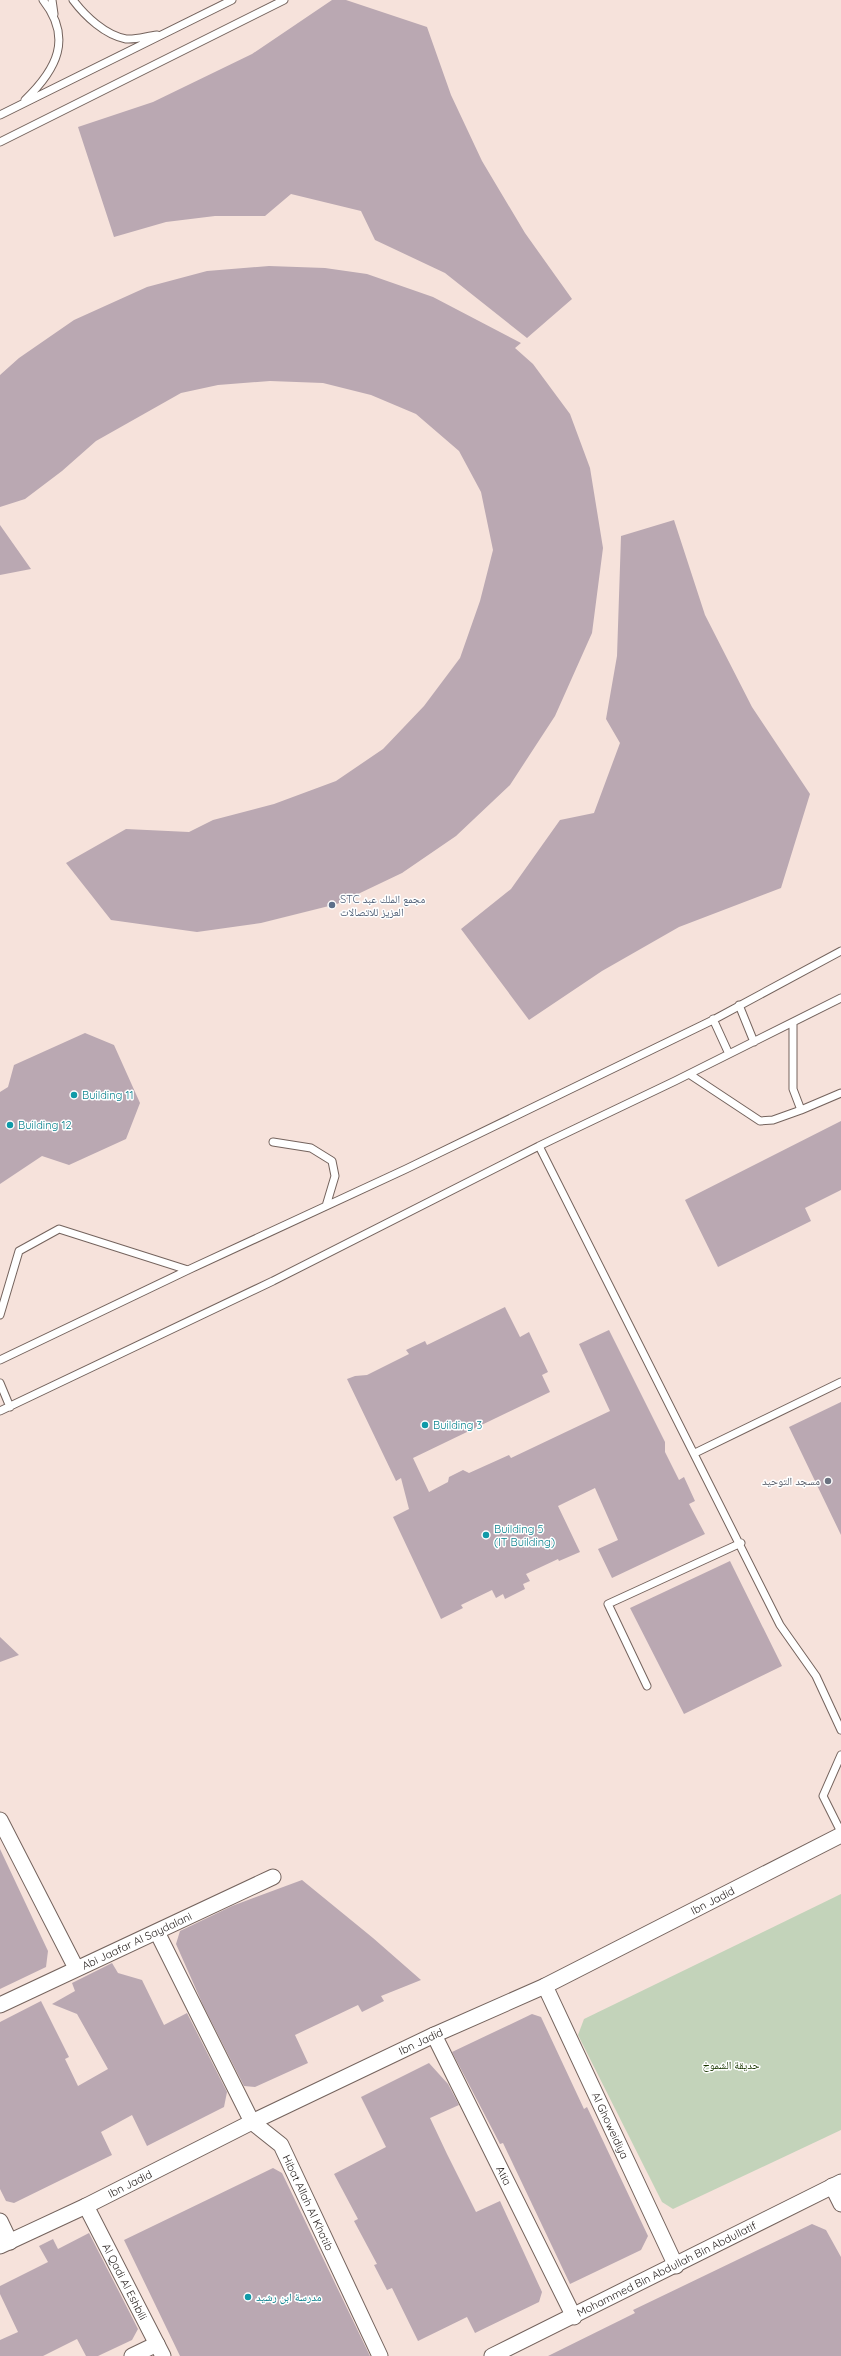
<svg xmlns="http://www.w3.org/2000/svg" width="841" height="2356" font-family="Quicksand,'Noto Naskh Arabic',sans-serif">
	<style>
		.green { fill: #c3d3ba }
		.building { fill: #baa8b2 }
		.lines { fill: none; stroke-linecap: round; stroke-linejoin: round }
		.service-casing { stroke: #74635d; stroke-width: 9 }
		.minor-casing { stroke: #74635d; stroke-width: 17 }
		.service { stroke: #fff; stroke-width: 7 }
		.minor { stroke: #fff; stroke-width: 15 }
		.service-dot { fill: #5c6f8a; stroke: #fff; stroke-width: 1.5 }
		.culture-dot { fill: #0f9aa8; stroke: #fff; stroke-width: 1.5 }
		.worship-dot { fill: #6b7280; stroke: #fff; stroke-width: 1.5 }
		.labels { text-anchor: middle; dominant-baseline: central; stroke-width: 3; stroke-linejoin: round; paint-order: stroke }
		.service-label { font-size: 11px; fill: #4e5e75; stroke: #fff; text-anchor: start }
		.culture-label { font-size: 11px; fill: #0d838f; stroke: #fff; text-anchor: start }
		.worship-label { font-size: 11px; fill: #5b616d; stroke: #fff; text-anchor: end }
		.street-label { font-size: 11px; fill: #231c1a; stroke: #fff }
		.park-label { font-size: 11px; fill: #193600; stroke: #fff }
	</style>
	<rect width="100%" height="100%" fill="#f6e2db"/>
	<path class="green" d="M 841,1894 L 841,2130 L 673,2209 L 662,2202 L 578,2035 L 584,2019 Z"/>
	<path class="building" d="M 332,0 L 346,0 L 427,27 L 451,95 L 482,161 L 525,233 L 572,299 L 527,338 L 445,273 L 375,240 L 361,211 L 291,194 L 265,216 L 215,216 L 166,222 L 114,237 L 78,127 L 153,102 L 252,54 Z
		M 269,266 L 325,268 L 367,274 L 433,297 L 521,343 L 515,348 L 533,364 L 570,414 L 590,468 L 603,548 L 592,633 L 555,716 L 510,785 L 456,836 L 402,873 L 337,904 L 261,923 L 197,932 L 111,920 L 66,863 L 126,829 L 189,832 L 213,820 L 274,804 L 336,781 L 383,749 L 424,706 L 460,658 L 480,601 L 493,550 L 481,492 L 459,451 L 416,414 L 371,395 L 323,383 L 270,381 L 218,385 L 181,393 L 96,441 L 62,471 L 25,499 L 0,507 L 0,375 L 19,358 L 74,320 L 147,287 L 207,271 Z
		M 674,520 L 705,615 L 752,707 L 810,794 L 781,888 L 679,927 L 602,971 L 529,1020 L 461,929 L 511,889 L 560,820 L 594,813 L 620,743 L 606,719 L 617,656 L 621,536 Z
		M 0,525 L 31,569 L 0,575 Z
		M 85,1033 L 114,1045 L 140,1103 L 126,1139 L 69,1165 L 42,1156 L 0,1184 L 0,1092 L 8,1087 L 14,1065 Z
		M 841,1121 L 841,1190 L 805,1208 L 811,1221 L 718,1267 L 685,1200 Z
		M 505,1307 L 520,1337 L 529,1332 L 548,1372 L 542,1375 L 550,1392 L 413,1458 L 429,1492 L 448,1482 L 449,1477 L 463,1470 L 469,1473 L 509,1455 L 511,1458 L 610,1411 L 579,1344 L 609,1330 L 665,1442 L 665,1452 L 679,1480 L 684,1477 L 695,1501 L 689,1504 L 705,1534 L 612,1578 L 598,1549 L 618,1540 L 595,1488 L 558,1506 L 580,1552 L 559,1561 L 558,1559 L 526,1574 L 530,1581 L 523,1584 L 525,1589 L 505,1599 L 503,1594 L 496,1598 L 492,1590 L 461,1605 L 463,1608 L 441,1619 L 393,1517 L 409,1509 L 401,1478 L 396,1481 L 347,1379 L 355,1376 L 367,1375 L 409,1354 L 406,1350 L 425,1341 L 427,1345 Z
		M 841,1402 L 841,1535 L 789,1427 Z
		M 730,1561 L 782,1666 L 684,1714 L 630,1608 Z
		M 0,1637 L 19,1655 L 0,1662 Z
		M 0,1849 L 48,1951 L 46,1967 L 0,1989 Z
		M 302,1880 L 373,1938 L 421,1980 L 381,1996 L 384,2001 L 362,2012 L 358,2005 L 295,2035 L 308,2063 L 255,2087 L 244,2086 L 203,2005 L 176,1944 L 180,1931 L 232,1906 Z
		M 112,1963 L 118,1973 L 142,1980 L 164,2025 L 187,2013 L 227,2092 L 224,2107 L 147,2146 L 132,2115 L 101,2132 L 112,2155 L 14,2203 L 6,2201 L 0,2189 L 0,2022 L 41,2001 L 69,2057 L 65,2059 L 78,2086 L 108,2069 L 77,2014 L 52,2004 L 75,1991 L 72,1983 Z
		M 532,2014 L 541,2017 L 584,2109 L 587,2107 L 648,2236 L 641,2250 L 570,2284 L 503,2143 L 500,2144 L 452,2052 Z
		M 429,2063 L 448,2084 L 459,2105 L 430,2118 L 447,2154 L 476,2212 L 500,2201 L 542,2292 L 539,2302 L 475,2333 L 467,2317 L 418,2341 L 392,2288 L 387,2290 L 374,2265 L 377,2264 L 354,2221 L 358,2219 L 334,2174 L 386,2147 L 361,2097 Z
		M 273,2168 L 282,2173 L 370,2356 L 180,2356 L 124,2240 Z
		M 812,2224 L 826,2230 L 841,2257 L 841,2356 L 548,2356 L 635,2313 L 633,2310 Z
		M 89,2233 L 138,2329 L 132,2340 L 98,2356 L 86,2356 L 77,2339 L 43,2356 L 0,2356 L 0,2340 L 18,2332 L 0,2294 L 0,2286 L 48,2262 L 39,2246 L 53,2239 L 58,2249 Z"/>
	<g class="lines">
		<defs>
			<path id="service" d="M 52,0 L 54,14
				M 73,0 C 85,16 105,35 126,39 C 136,40 147,36 157,35
				M 25,100 C 57,69 73,38 43,0
				M 0,115 L 232,0
				M 0,142 L 284,0
				M 739,1005 L 754,1042
				M 713,1019 L 729,1054
				M 689,1074 L 760,1121 L 773,1120 L 801,1110 L 793,1089 L 793,1023
				M 801,1110 L 841,1093
				M 273,1142 L 311,1148 L 332,1161 L 335,1176 L 326,1206
				M 539,1146 L 780,1625 L 816,1676 L 841,1730
				M 0,1315 L 19,1251 L 59,1229 L 188,1270
				M 0,1360 L 188,1270 L 406,1169 L 713,1020 L 841,951
				M 0,1383 L 10,1407
				M 0,1411 L 273,1281 L 539,1146 L 675,1081 L 841,998
				M 695,1453 L 841,1382
				M 647,1686 L 608,1604 L 741,1543
				M 841,1755 L 823,1796 L 841,1832"/>
			<g id="minor">
				<path d="M 0,1820 L 76,1968"/>
				<path id="s1" d="M 157,1932 L 252,2122 L 281,2145 L 380,2356"/>
				<path id="s2" d="M 545,1986 L 676,2266"/>
				<path id="s3" d="M 0,2005 L 273,1877"/>
				<path id="s4" d="M 434,2035 L 574,2317"/>
				<path d="M 832,2186 L 841,2204"/>
				<path id="s5" d="M 86,2206 L 163,2356"/>
				<path d="M 0,2221 L 10,2242"/>
				<path id="s6" d="M 0,2246 L 86,2206 L 252,2122 L 434,2035 L 545,1986 L 841,1835"/>
				<path d="M 132,2356 L 157,2344"/>
				<path id="s7" d="M 492,2356 L 841,2182"/>
			</g>
		</defs>
		<use href="#service" class="service-casing"/>
		<use href="#minor" class="minor-casing"/>
		<use href="#service" class="service"/>
		<use href="#minor" class="minor"/>
	</g>
	<circle class="service-dot" cx="332" cy="905" r="4"/>
	<g class="culture-dot">
		<circle cx="74" cy="1095" r="4"/>
		<circle cx="10" cy="1125" r="4"/>
		<circle cx="425" cy="1425" r="4"/>
		<circle cx="486" cy="1535" r="4"/>
		<circle cx="248" cy="2297" r="4"/>
	</g>
	<circle class="worship-dot" cx="828" cy="1481" r="4"/>
	<g class="labels">
		<g class="service-label">
			<text x="340" y="899">STC مجمع الملك عبد<tspan x="340" dy="13">العزيز للاتصالات</tspan></text>
		</g>
		<g class="culture-label">
			<text x="82" y="1095">Building 11</text>
			<text x="18" y="1125">Building 12</text>
			<text x="433" y="1425">Building 3</text>
			<text x="494" y="1529">Building 5<tspan x="494" dy="13">(IT Building)</tspan></text>
			<text x="256" y="2297">مدرسة ابن رشيد</text>
		</g>
		<g class="worship-label">
			<text x="820" y="1481">مسجد التوحيد</text>
		</g>
		<g class="street-label">
			<text stroke="none"><textPath href="#s6" startOffset="792">Ibn Jadid</textPath></text>
			<text stroke="none"><textPath href="#s3" startOffset="151">Abi Jaafar Al Saydalani</textPath></text>
			<text stroke="none"><textPath href="#s6" startOffset="468">Ibn Jadid</textPath></text>
			<text stroke="none"><textPath href="#s2" startOffset="154">Al Ghoweidiya</textPath></text>
			<text stroke="none"><textPath href="#s4" startOffset="157">Atia</textPath></text>
			<text stroke="none"><textPath href="#s6" startOffset="144">Ibn Jadid</textPath></text>
			<text stroke="none"><textPath href="#s1" startOffset="313">Hibat Allah Al Khatib</textPath></text>
			<text stroke="none"><textPath href="#s7" startOffset="195">Mohammed Bin Abdullah Bin Abdullatif</textPath></text>
			<text stroke="none"><textPath href="#s5" startOffset="85">Al Qadi Al Eshbili</textPath></text>
		</g>
		<g class="park-label">
			<text x="731" y="2065">حديقة الشموخ</text>
		</g>
	</g>
</svg>
